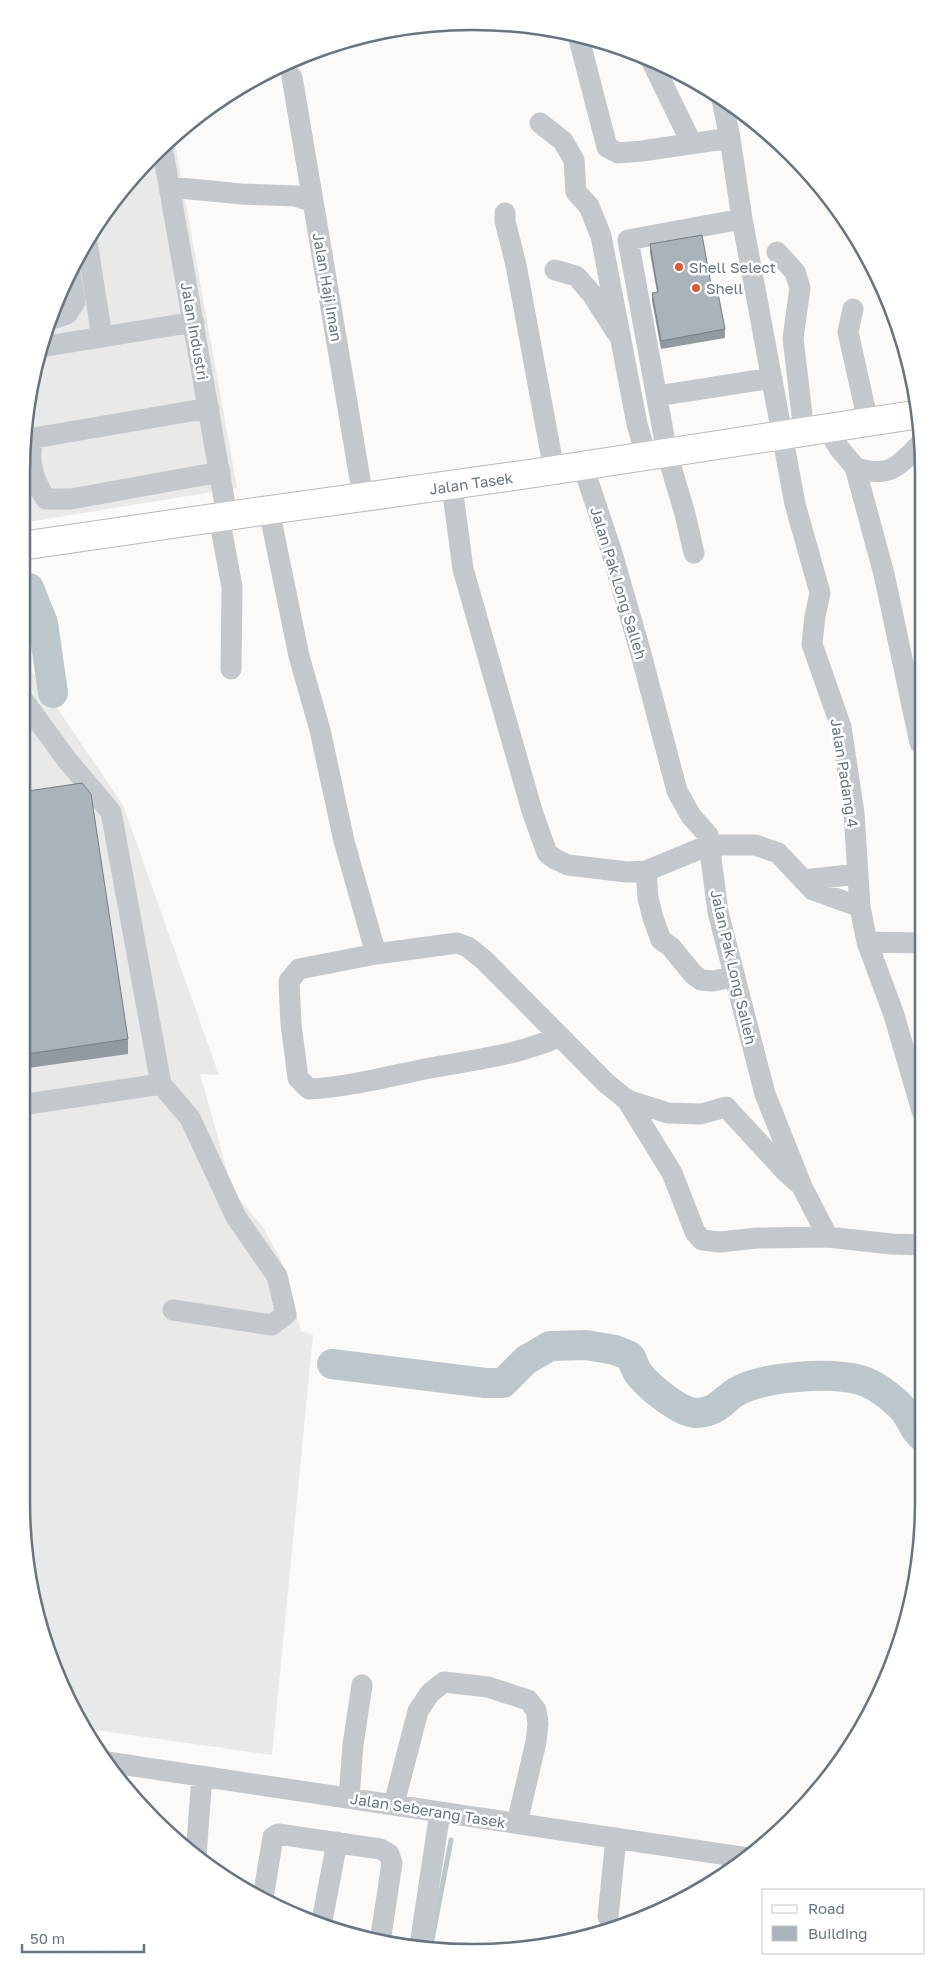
<svg xmlns="http://www.w3.org/2000/svg" width="945" height="1974" font-family="'Golos Text',sans-serif">
	<style>
		.built { fill: #e8e9e9 }
		.lines { fill: none; stroke-linecap: round; stroke-linejoin: round }
		.stream { stroke: #bbc7cb; stroke-width: 5 }
		.river { stroke: #bbc7cb; stroke-width: 30 }
		.major-casing { stroke: #b5babe; stroke-width: 30 }
		.minor { stroke: #c3c8cc; stroke-width: 21 }
		.major { stroke: #fff; stroke-width: 28 }
		.wall { fill: #929a9f }
		.shaded-wall { fill: #777d82 }
		.building { fill: #aab3b9; stroke: #777d82 }
		.poi-dot { fill: #e4572e; stroke: #fff; stroke-width: 2 }
		.labels { text-anchor: middle; dominant-baseline: central; stroke-width: 5; stroke-linejoin: round; paint-order: stroke }
		.poi-label { font-size: 15px; fill: #657683; stroke: #fff; text-anchor: start }
		.street-label { font-size: 15px; fill: #657683; stroke: #fff }
		.rim { fill: none; stroke: #657683; stroke-width: 2.5 }
	</style>
	<rect width="100%" height="100%" fill="#fafaf8"/>
	<path class="built" d="M 174,137 L 237,488 L 28,522 L 21,512 L 21,472 L 30,384 L 56,300 L 97,222 L 154,153 Z
		M 21,655 L 123,805 L 219,1075 L 200,1074 L 233,1192 L 263,1227 L 280,1258 L 301,1331 L 313,1335 L 272,1755 L 89,1729 L 45,1647 L 21,1501 Z"/>
	<g class="lines">
		<path class="stream" d="M 431,1945 L 451,1840"/>
		<path class="river" d="M 29,588 L 43,623 L 53,693
			M 332,1364 L 485,1383 L 503,1383 L 526,1360 L 550,1346 L 586,1345 L 615,1350 L 630,1356 C 633,1361 635,1368 638,1373 C 648,1386 681,1414 697,1413 C 717,1412 722,1401 736,1392 C 763,1376 830,1372 860,1380 C 876,1384 900,1403 908,1416 C 913,1424 916,1433 924,1438"/>
		<defs>
			<path id="major" d="M 21,546 L 269,510 L 522,475 L 920,414"/>
		</defs>
		<use href="#major" class="major-casing"/>
		<path class="minor" d="M 578,35 L 607,147 L 618,153 L 642,151 L 730,138
			M 650,58 L 692,144
			M 292,77 L 363,497
			M 722,100 L 730,138 L 742,219
			M 540,123 L 563,141 L 574,160 L 576,192 L 589,206 L 601,236 L 637,424 L 646,456
			M 162,146 L 227,516
			M 170,187 L 241,194 L 296,196 L 313,202
			M 505,213 L 505,221 L 516,265 L 554,470
			M 87,242 L 102,337
			M 777,252 L 795,272 L 800,288 L 793,338 L 804,432
			M 555,270 L 576,276 L 592,294 L 617,333
			M 853,309 L 848,332 L 868,422
			M 49,320 L 67,314 L 75,302 L 70,273
			M 41,347 L 194,322
			M 657,396 L 772,378
			M 209,408 L 34,438 C 26,458 34,482 46,499 L 71,499 L 220,472
			M 827,428 L 839,448 L 855,467 L 884,574 L 920,743
			M 583,466 L 612,553 L 641,654 L 677,791 L 691,816 L 708,835 L 718,912 L 765,1094 L 802,1187 L 828,1237
			M 855,467 C 888,479 898,467 920,444
			M 452,486 L 463,569 L 532,811 L 547,853 L 555,859 L 568,865 L 627,872 L 646,871 L 709,845 L 755,845 L 778,853 L 813,890 L 860,907
			M 269,510 L 299,656 L 320,730 L 344,841 L 376,954 L 457,943 L 468,947 L 484,960 L 606,1083 L 627,1100 L 672,1173 L 695,1232 L 702,1240 L 720,1242 L 757,1238 L 828,1237 L 891,1244 L 923,1245
			M 219,517 L 232,587 L 231,669
			M 694,553 L 685,514 L 667,453 L 628,240 L 742,219 L 795,504 L 820,593 L 815,616 L 812,644 L 841,727 L 854,813 L 860,907 L 867,942 L 894,1015 L 922,1111
			M 21,697 L 67,760 L 111,812 L 161,1084 L 190,1118 L 236,1217 L 277,1276 L 286,1314 L 272,1325 L 173,1310
			M 646,871 L 648,898 L 653,918 L 661,940 L 671,947 L 693,974 L 701,980 L 713,981 L 733,977
			M 803,880 L 858,874
			M 867,942 L 922,943
			M 376,954 L 299,969 L 289,981 L 291,1024 L 298,1078 L 309,1089 C 349,1087 390,1076 430,1068 C 473,1060 520,1055 560,1036
			M 627,1100 L 668,1113 L 701,1114 L 726,1107 L 784,1170 L 797,1182
			M 21,1105 L 161,1084
			M 107,1762 L 748,1858
			M 349,1798 L 353,1745 L 362,1685
			M 394,1804 L 418,1711 L 430,1693 L 444,1682 L 488,1687 L 528,1700 L 536,1710 L 538,1723 L 536,1742 L 517,1823
			M 196,1856 L 202,1776
			M 263,1898 L 273,1837 L 278,1834 L 380,1849 L 389,1854 L 392,1863 L 380,1942
			M 608,1917 L 616,1838
			M 322,1921 L 337,1842
			M 420,1945 L 440,1812"/>
		<use href="#major" class="major"/>
	</g>
	<path class="wall" d="M 650,244 L 711,284 L 725,329 L 725,338 L 661,349 L 652,301 L 652,293 L 657,292 L 650,253 Z
		M 21,792 L 128,1039 L 128,1054 L 21,1069 Z"/>
	<path class="shaded-wall" d="M 62,288 L 62,299 L 59,304 L 54,305 L 56,300 Z"/>
	<path class="building" d="M 702,235 L 711,284 L 716,283 L 725,329 L 661,341 L 652,293 L 658,292 L 650,244 Z
		M 82,783 L 91,794 L 128,1039 L 21,1055 L 21,792 Z"/>
	<g class="poi-dot">
		<circle cx="679" cy="267" r="5"/>
		<circle cx="696" cy="288" r="5"/>
	</g>
	<g class="labels">
		<g class="poi-label">
			<text x="689" y="267">Shell Select</text>
			<text x="706" y="288">Shell</text>
		</g>
		<g class="street-label">
			<text transform="translate(328 287) rotate(80)">Jalan Haji Iman</text>
			<text transform="translate(195 331) rotate(80)">Jalan Industri</text>
			<text transform="translate(471 483) rotate(-8)">Jalan Tasek</text>
			<text transform="translate(619 583) rotate(73)">Jalan Pak Long Salleh</text>
			<text transform="translate(845 773) rotate(81)">Jalan Padang 4</text>
			<text transform="translate(734 967) rotate(77)">Jalan Pak Long Salleh</text>
			<text transform="translate(428 1810) rotate(9)">Jalan Seberang Tasek</text>
		</g>
	</g>
	<path d="M0 0H945V1974H0ZM472 30H473A442 442 0 0 1 915 472V1502A442 442 0 0 1 473 1944H472A442 442 0 0 1 30 1502V472A442 442 0 0 1 472 30Z" fill="#fff" fill-rule="evenodd"/>
	<path class="rim" d="M472 30H473A442 442 0 0 1 915 472V1502A442 442 0 0 1 473 1944H472A442 442 0 0 1 30 1502V472A442 442 0 0 1 472 30Z"/>
	<rect x="762" y="1889" width="162" height="65" fill="#ffffff" stroke="#c1c8cd"/>
	<rect x="772" y="1905" width="25" height="8" fill="#ffffff" stroke="#c1c8cd"/>
	<text x="808" y="1914" font-size="15" fill="#657683">Road</text>
	<rect x="772" y="1926" width="25" height="15" fill="#aab3b9" stroke="#c1c8cd"/>
	<text x="808" y="1939" font-size="15" fill="#657683">Building</text>
	<path d="M22 1944v8h122v-8" fill="none" stroke="#657683" stroke-width="2.5"/>
	<text x="30" y="1944" font-size="15" fill="#657683" stroke="#ffffff" stroke-width="4" paint-order="stroke">50 m</text>
</svg>
